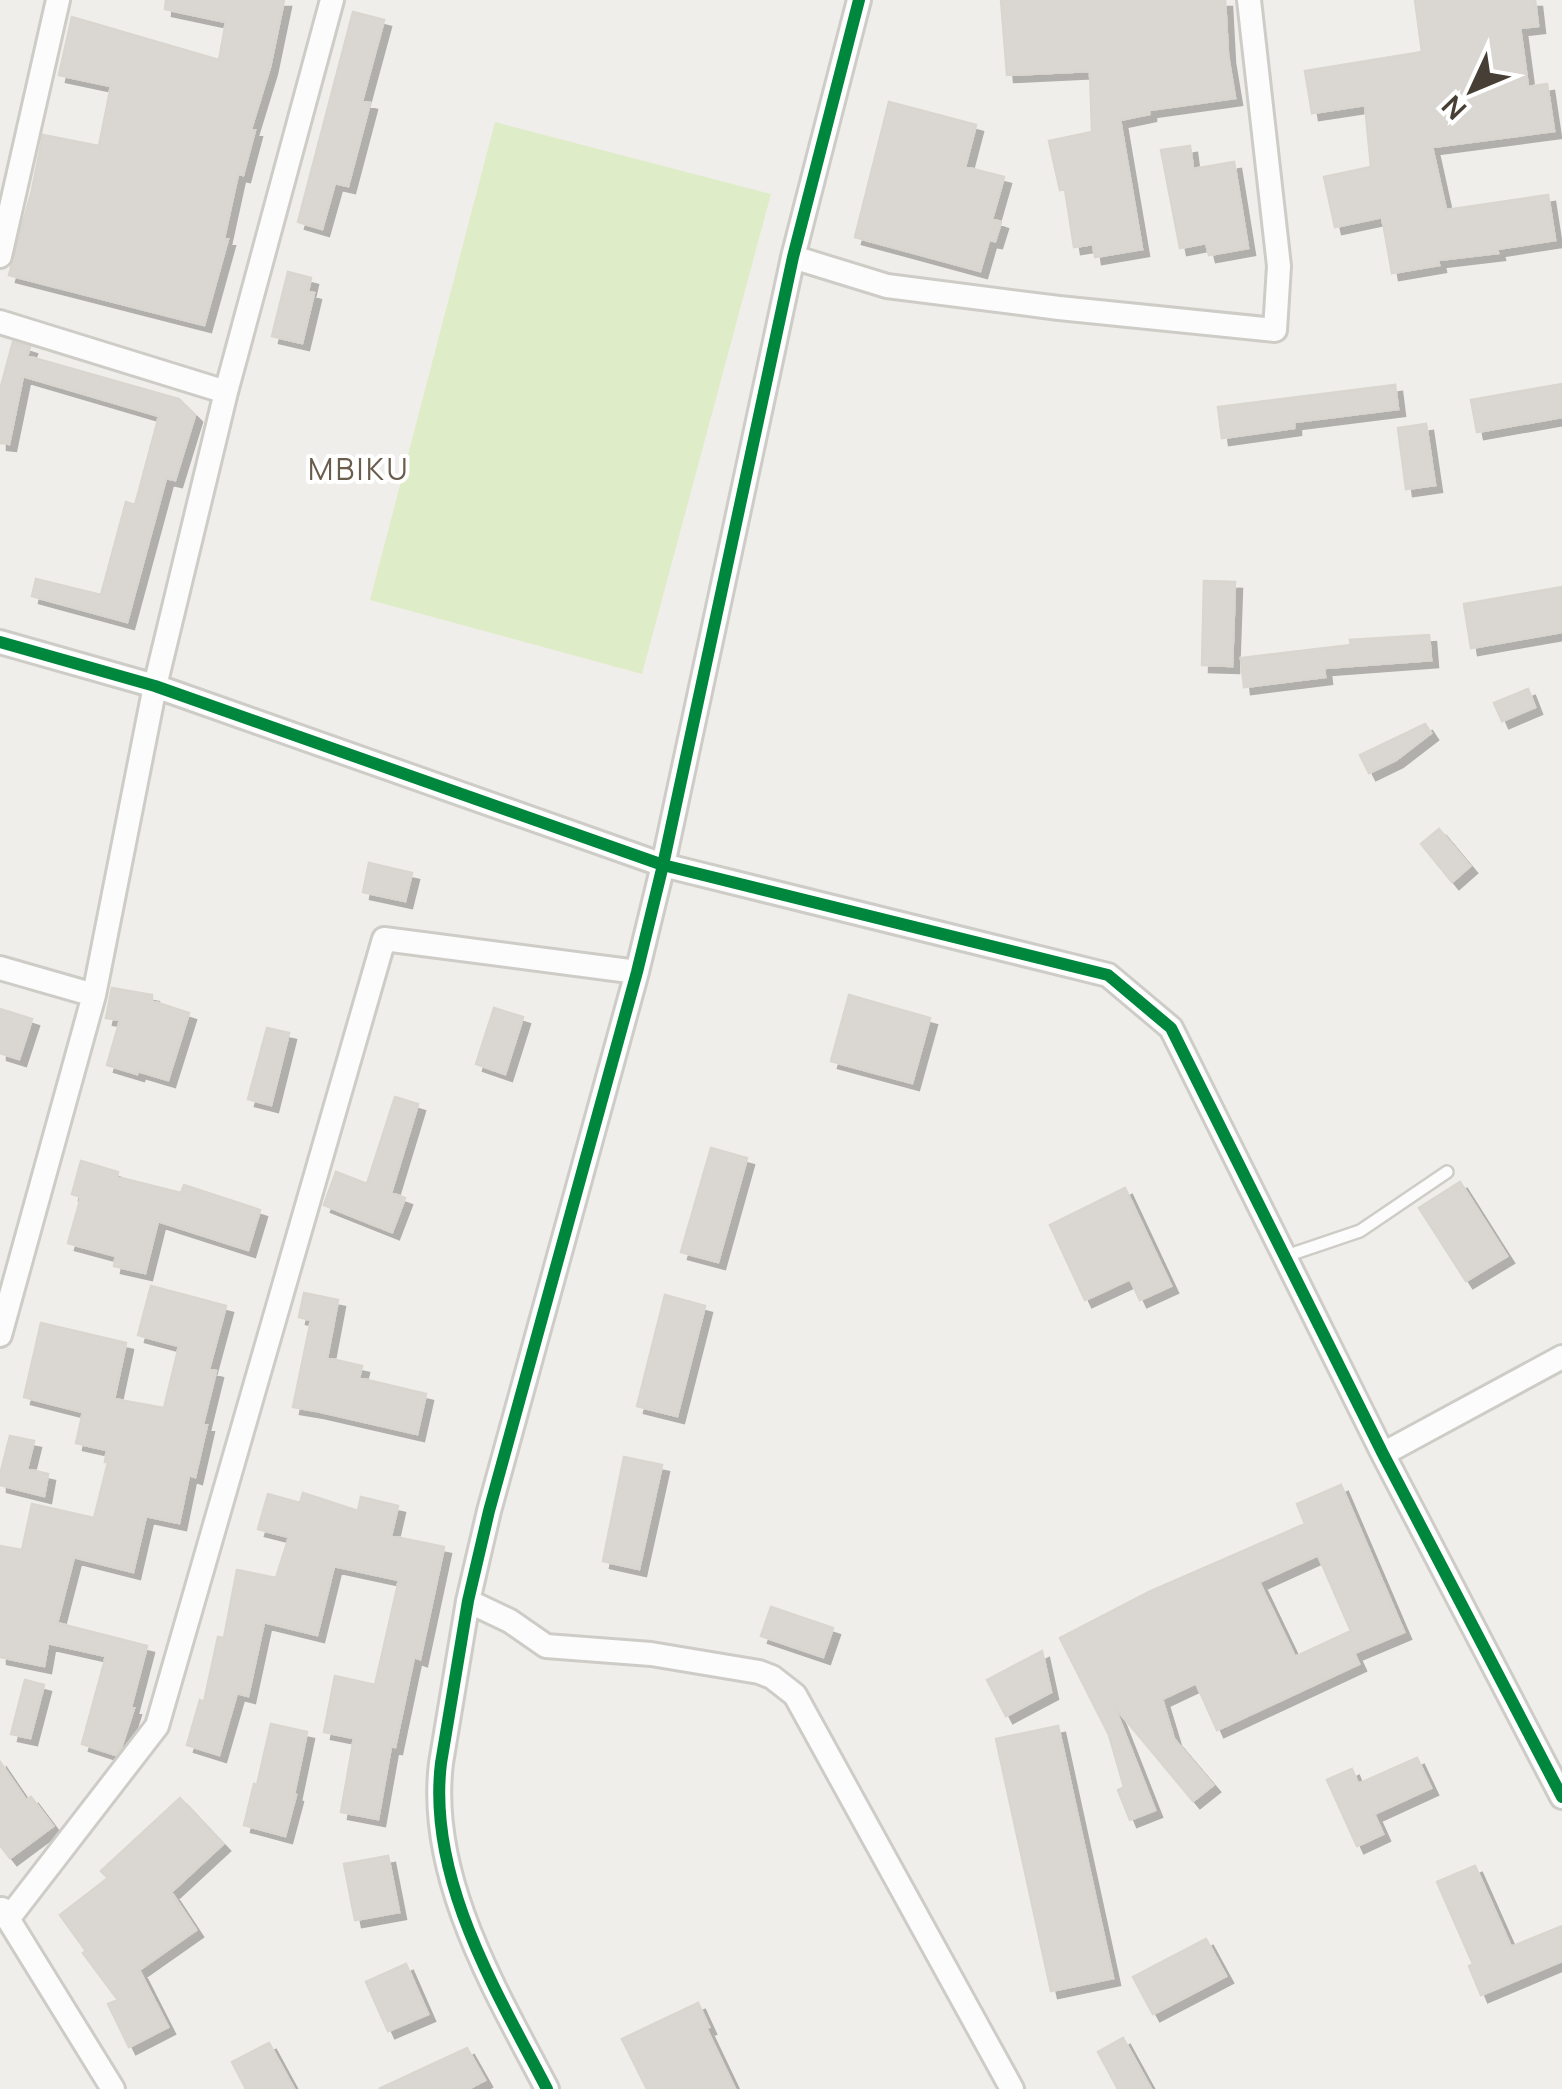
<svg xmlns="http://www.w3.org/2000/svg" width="1562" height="2089" font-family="Manrope,sans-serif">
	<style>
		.green { fill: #dfecc8 }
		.building { fill: #dad7d2; stroke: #d9d5cf; stroke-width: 2.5; fill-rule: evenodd; filter: url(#shadow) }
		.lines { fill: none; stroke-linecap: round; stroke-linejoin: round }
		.service-casing { stroke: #ceccc7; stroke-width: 16 }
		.minor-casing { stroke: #ceccc7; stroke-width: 28 }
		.service { stroke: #fdfcfc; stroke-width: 11 }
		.minor { stroke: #fdfcfc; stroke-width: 22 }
		.cycleway-casing { stroke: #fff; stroke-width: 19 }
		.cycleway { stroke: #00873e; stroke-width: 12 }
		.labels { text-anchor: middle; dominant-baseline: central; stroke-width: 8; stroke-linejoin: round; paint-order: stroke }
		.quarter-label { font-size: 30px; letter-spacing: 2.5px; fill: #6a5d4c; stroke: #fff }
	</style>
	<defs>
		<filter id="shadow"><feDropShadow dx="7" dy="7" stdDeviation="0" flood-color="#0004"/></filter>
	</defs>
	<rect width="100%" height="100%" fill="#f0eeea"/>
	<path class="green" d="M 495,122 L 771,194 L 642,674 L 370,600 Z"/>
	<path class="building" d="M 166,0 L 284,0 L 270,67 L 251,129 L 255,130 L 243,175 L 238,174 L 224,238 L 228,239 L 204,325 L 9,275 L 32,190 L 43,135 L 99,146 L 111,86 L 59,75 L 72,17 L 219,60 L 226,22 L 165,9 Z
		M 1001,0 L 1225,0 L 1228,56 L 1235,98 L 1149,110 L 1149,114 L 1120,120 L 1142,249 L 1095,257 L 1093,244 L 1074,247 L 1065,189 L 1060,190 L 1049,141 L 1092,132 L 1090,71 L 1007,75 Z
		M 1415,0 L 1535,0 L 1538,26 L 1520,28 L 1528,87 L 1547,84 L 1554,131 L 1432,147 L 1446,210 L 1548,195 L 1555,240 L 1497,249 L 1498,253 L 1438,260 L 1439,265 L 1392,273 L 1382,217 L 1335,227 L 1324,177 L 1371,167 L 1365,105 L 1312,113 L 1305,71 L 1422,52 Z
		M 353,12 L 384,20 L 362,101 L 370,103 L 348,186 L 335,183 L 322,229 L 298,222 Z
		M 889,102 L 976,125 L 965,167 L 1004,177 L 992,219 L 1001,222 L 995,241 L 989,240 L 980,271 L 855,237 Z
		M 1190,146 L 1193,169 L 1234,162 L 1248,248 L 1209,255 L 1206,243 L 1180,248 L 1161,150 Z
		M 288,272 L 311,278 L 308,291 L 314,293 L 302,343 L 272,336 Z
		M 13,342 L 30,347 L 27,356 L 179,399 L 195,415 L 175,480 L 166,478 L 127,622 L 32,596 L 36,579 L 101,595 L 126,502 L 135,505 L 159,416 L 23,376 L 9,444 L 0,443 L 0,390 Z
		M 1562,384 L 1562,417 L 1477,432 L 1471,400 Z
		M 1395,385 L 1398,409 L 1294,422 L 1294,428 L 1222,438 L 1218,407 Z
		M 1426,424 L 1435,485 L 1406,489 L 1398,428 Z
		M 1204,581 L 1235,582 L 1232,666 L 1202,665 Z
		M 1562,587 L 1562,632 L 1471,648 L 1464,604 Z
		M 1429,635 L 1431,660 L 1324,668 L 1325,677 L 1244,687 L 1241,658 L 1351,645 L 1350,640 Z
		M 1528,689 L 1535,707 L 1502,721 L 1494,703 Z
		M 1425,724 L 1431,733 L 1396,760 L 1369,773 L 1360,755 Z
		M 1439,829 L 1470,866 L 1452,882 L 1421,844 Z
		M 369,863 L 412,873 L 405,901 L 363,892 Z
		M 112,988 L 152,995 L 152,1001 L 189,1013 L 168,1080 L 138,1071 L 137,1074 L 107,1065 L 120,1020 L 106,1018 Z
		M 849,995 L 930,1018 L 912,1083 L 831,1061 Z
		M 494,1008 L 523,1017 L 505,1074 L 476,1064 Z
		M 0,1009 L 32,1019 L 19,1059 L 0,1053 Z
		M 267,1028 L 289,1033 L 271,1105 L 248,1099 Z
		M 395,1097 L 418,1104 L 391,1193 L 405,1198 L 392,1232 L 324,1205 L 336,1172 L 367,1184 Z
		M 711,1148 L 747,1158 L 718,1262 L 681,1252 Z
		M 81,1161 L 118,1172 L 117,1177 L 181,1193 L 184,1185 L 260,1210 L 248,1250 L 158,1221 L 145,1273 L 114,1266 L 116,1256 L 68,1243 L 81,1197 L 72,1194 Z
		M 1460,1182 L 1507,1256 L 1466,1281 L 1419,1208 Z
		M 1125,1188 L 1171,1286 L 1140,1300 L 1130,1279 L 1085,1300 L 1050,1225 Z
		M 151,1286 L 226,1306 L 209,1369 L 216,1371 L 203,1424 L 207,1425 L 195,1477 L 189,1475 L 179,1523 L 146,1516 L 133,1572 L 74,1557 L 57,1623 L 147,1646 L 131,1707 L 134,1708 L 121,1748 L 116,1755 L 82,1744 L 106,1656 L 48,1643 L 44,1666 L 0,1657 L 0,1546 L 22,1550 L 32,1504 L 94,1518 L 108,1462 L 105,1462 L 107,1450 L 76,1443 L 83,1412 L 24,1397 L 41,1323 L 126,1343 L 114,1399 L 164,1408 L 179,1346 L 138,1335 Z
		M 304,1293 L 338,1300 L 327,1358 L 362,1366 L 359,1378 L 426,1394 L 417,1434 L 317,1411 L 293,1407 L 311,1320 L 299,1317 Z
		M 665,1295 L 705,1306 L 677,1416 L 637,1406 Z
		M 10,1436 L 34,1441 L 27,1469 L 48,1474 L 44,1496 L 0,1485 L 0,1475 Z
		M 624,1457 L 662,1465 L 639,1569 L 603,1561 Z
		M 1341,1485 L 1404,1632 L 1354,1653 L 1359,1664 L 1217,1730 L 1196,1683 L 1162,1699 L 1174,1739 L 1213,1785 L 1193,1801 L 1114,1706 L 1155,1810 L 1130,1820 L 1118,1790 L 1124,1787 L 1109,1735 L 1060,1638 L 1149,1592 L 1305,1524 L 1297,1504 ZM 1318,1555 L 1351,1631 L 1295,1657 L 1259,1582 Z
		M 303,1493 L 358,1511 L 361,1497 L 398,1506 L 391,1536 L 444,1547 L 420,1659 L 414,1657 L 395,1747 L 391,1746 L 378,1819 L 341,1812 L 354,1738 L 324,1732 L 335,1676 L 375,1685 L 399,1580 L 334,1566 L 317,1635 L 264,1622 L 248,1696 L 237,1693 L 219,1755 L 187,1745 L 200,1700 L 204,1702 L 218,1637 L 224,1638 L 237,1570 L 276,1578 L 289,1537 L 258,1529 L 268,1494 L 300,1503 Z
		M 771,1607 L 833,1628 L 823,1657 L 761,1636 Z
		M 1042,1651 L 1051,1692 L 1006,1716 L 987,1680 Z
		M 25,1680 L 44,1685 L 30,1738 L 11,1734 Z
		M 271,1724 L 307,1732 L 294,1794 L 296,1795 L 285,1836 L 244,1825 L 254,1784 L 257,1785 Z
		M 1058,1726 L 1113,1978 L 1051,1991 L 996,1739 Z
		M 1417,1758 L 1431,1788 L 1374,1814 L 1383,1834 L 1357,1846 L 1327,1780 L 1352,1769 L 1358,1784 Z
		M 0,1762 L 26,1800 L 31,1797 L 53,1826 L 10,1858 L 0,1845 Z
		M 180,1798 L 223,1844 L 171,1892 L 196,1930 L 139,1970 L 168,2027 L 129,2047 L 108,2004 L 118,2000 L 83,1953 L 86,1951 L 60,1915 L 108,1878 L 101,1871 Z
		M 388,1856 L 399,1912 L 355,1920 L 344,1864 Z
		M 1475,1866 L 1511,1947 L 1562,1926 L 1562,1961 L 1481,1995 L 1469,1966 L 1473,1964 L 1437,1882 Z
		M 1206,1939 L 1226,1976 L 1153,2014 L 1133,1977 Z
		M 406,1964 L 428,2014 L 388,2031 L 366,1982 Z
		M 698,2003 L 709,2027 L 706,2028 L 735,2089 L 647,2089 L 622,2039 Z
		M 1123,2038 L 1151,2089 L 1118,2089 L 1098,2052 Z
		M 269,2043 L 294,2089 L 246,2089 L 232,2062 Z
		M 467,2048 L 485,2080 L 468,2089 L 379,2089 Z"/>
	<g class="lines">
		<defs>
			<path id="service" d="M 1286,1256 L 1360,1231 L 1447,1172"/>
			<path id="minor" d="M 0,256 L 58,0
				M 793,257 L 887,286 L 1059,308 L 1275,330 L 1279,266 L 1249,0
				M 0,322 L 226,392
				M 0,642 L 155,686 L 663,865 L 1108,975 L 1171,1028 L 1383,1454 L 1562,1797
				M 0,968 L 94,995
				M 0,1335 L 94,995 L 155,686 L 226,392 L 332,0
				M 1383,1454 L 1562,1357
				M 468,1601 L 510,1621 L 546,1646 L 651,1654 L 759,1672 L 772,1677 L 795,1695 L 1012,2089
				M 2,1909 L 113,2089
				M 8,1919 L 157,1726 L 384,939 L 637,972
				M 547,2089 C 496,1991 427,1878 441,1763 L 468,1601 L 489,1511 L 637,972 L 663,865 L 793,257 L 859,0"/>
		</defs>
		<use href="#service" class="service-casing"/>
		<use href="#minor" class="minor-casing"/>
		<use href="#service" class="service"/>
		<use href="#minor" class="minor"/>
		<defs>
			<path id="cycleway" d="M 0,642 L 155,686 L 663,865 L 1108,975 L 1171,1028 L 1383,1454 L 1562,1797
				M 547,2089 C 496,1991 427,1878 441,1763 L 468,1601 L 489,1511 L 637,972 L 663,865 L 793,257 L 859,0"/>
		</defs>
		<use href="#cycleway" class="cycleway-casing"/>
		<use href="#cycleway" class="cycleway"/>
	</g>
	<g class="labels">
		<g class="quarter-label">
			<text x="359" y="468">MBIKU</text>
		</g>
	</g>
	<g transform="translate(1472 90) rotate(226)" stroke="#ffffff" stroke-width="8" paint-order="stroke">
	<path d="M0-8L18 38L0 25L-18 38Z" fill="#473f35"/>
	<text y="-15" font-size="28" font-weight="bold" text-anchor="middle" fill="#473f35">N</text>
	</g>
</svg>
